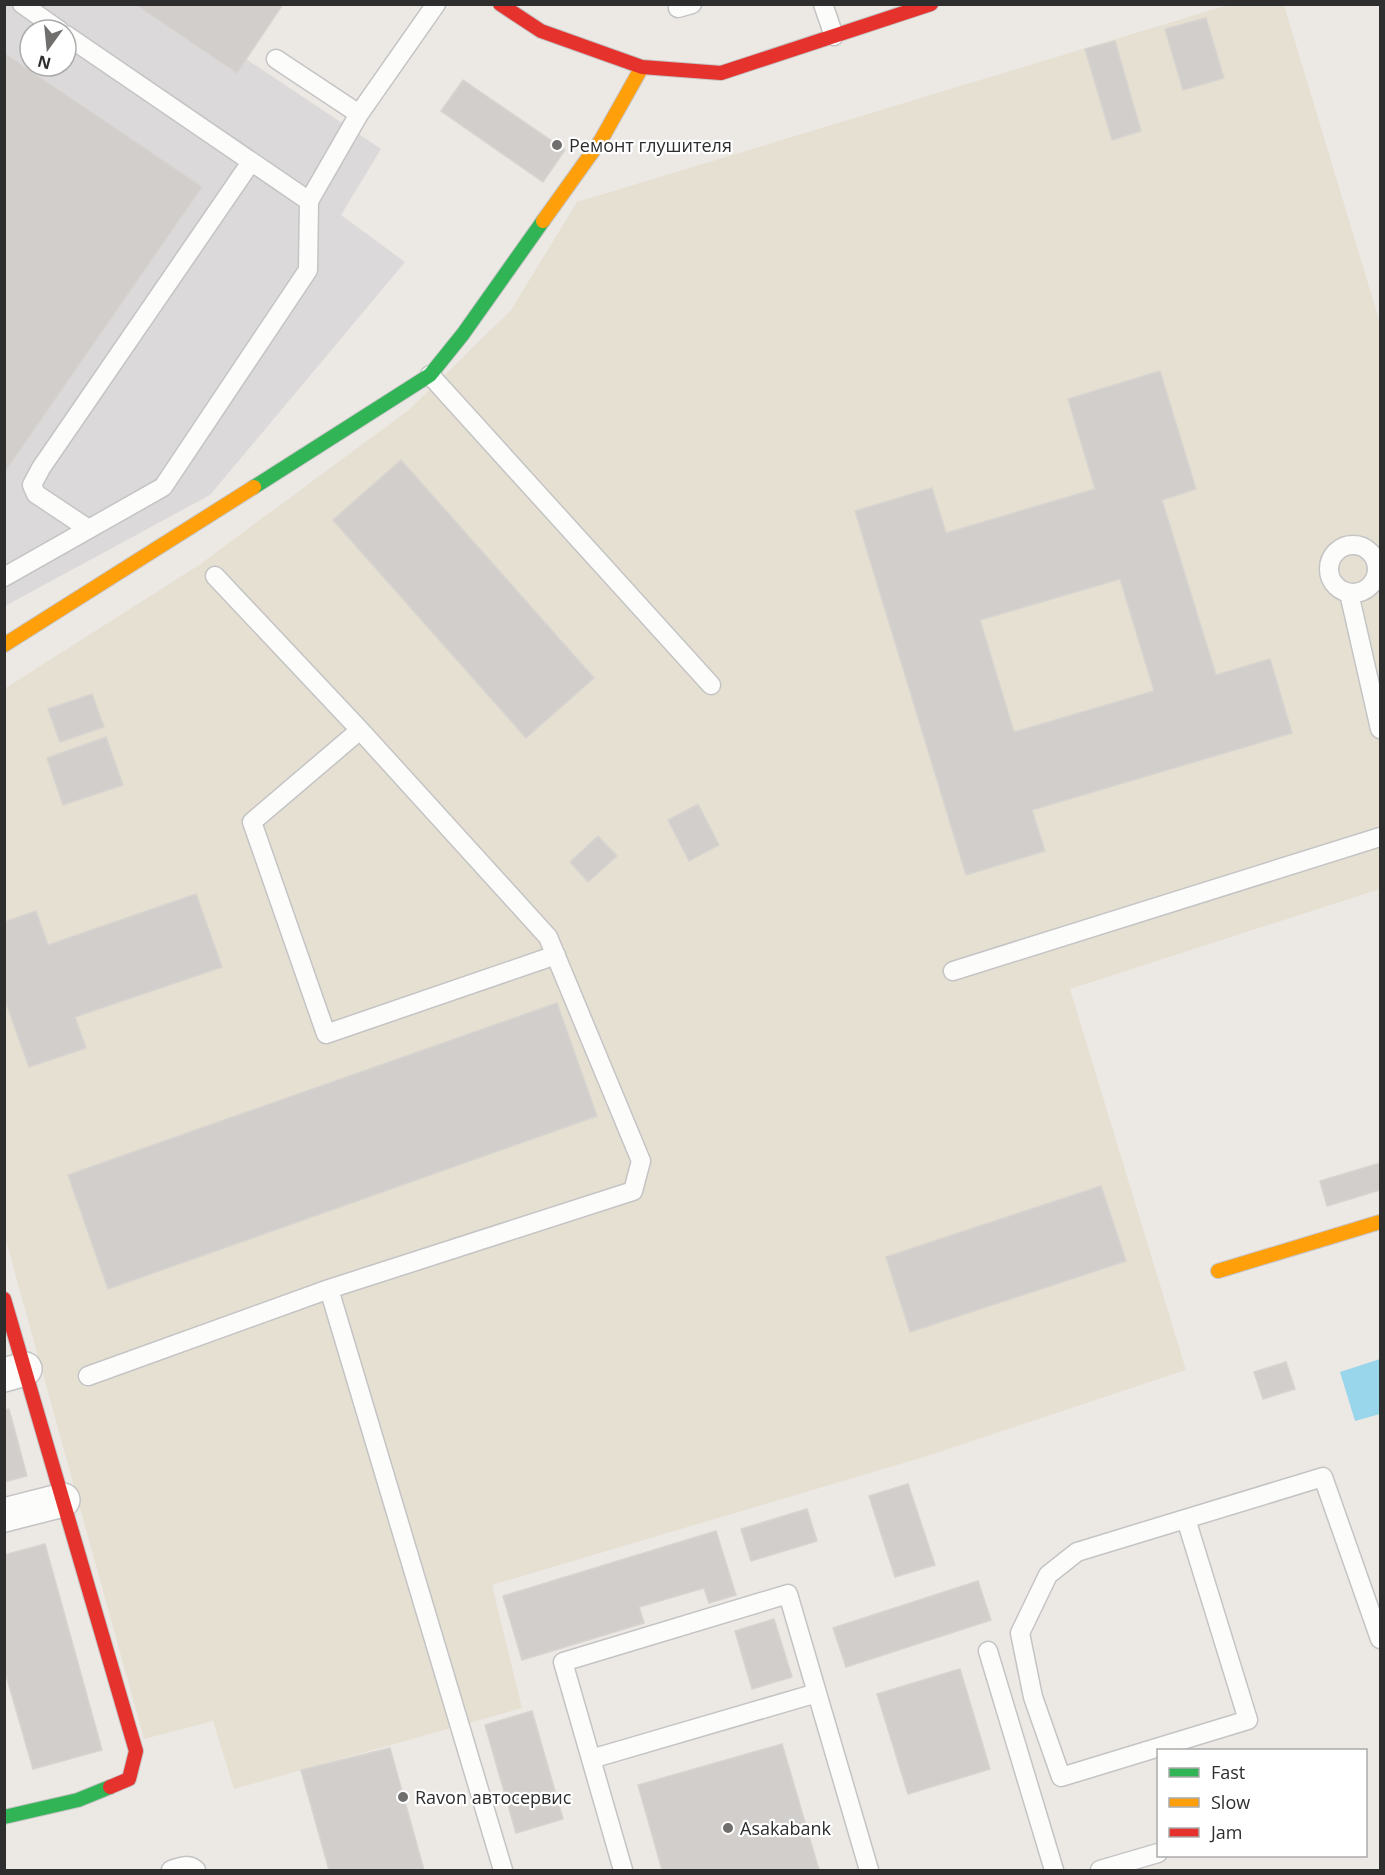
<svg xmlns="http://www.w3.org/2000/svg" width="1385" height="1875" font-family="'Open Sans',sans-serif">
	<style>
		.industrial { fill: #dcd9db; fill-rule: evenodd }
		.education { fill: #e6e0d3 }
		.water { fill: #99d6ec }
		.building { fill: #d1cecb; stroke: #d7d4d0; stroke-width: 1.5; fill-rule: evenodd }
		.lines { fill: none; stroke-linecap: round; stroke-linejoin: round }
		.lane-casing { stroke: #c5c4c5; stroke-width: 21 }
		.street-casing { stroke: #c5c4c5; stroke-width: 36 }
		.fast-casing { stroke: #c5c4c5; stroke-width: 16 }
		.slow-casing { stroke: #c5c4c5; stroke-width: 16 }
		.jam-casing { stroke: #c5c4c5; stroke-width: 16 }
		.lane { stroke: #fcfcfb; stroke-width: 18 }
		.street { stroke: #fcfcfb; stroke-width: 33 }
		.fast { stroke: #30b455; stroke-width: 14 }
		.slow { stroke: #ff9f0a; stroke-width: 14 }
		.jam { stroke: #e5322d; stroke-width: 14 }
		.poi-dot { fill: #706f6e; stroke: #fff; stroke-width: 2 }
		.labels { text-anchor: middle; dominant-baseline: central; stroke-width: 4.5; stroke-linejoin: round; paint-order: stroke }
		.poi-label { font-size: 18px; fill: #2e2e2e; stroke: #fff; text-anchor: start }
	</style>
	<rect width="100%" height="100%" fill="#ece8e4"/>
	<path class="industrial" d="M 5,5 L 283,5 L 246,59 L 381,149 L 341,215 L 405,262 L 210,495 L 5,606 ZM 30,30 L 66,30 L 66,66 L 30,66 Z"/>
	<path class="education" d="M 1228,5 L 1284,5 L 1380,323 L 1380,889 L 1070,989 L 1186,1370 L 924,1457 L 492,1585 L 522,1708 L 234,1789 L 213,1721 L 144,1739 L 5,1237 L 4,689 L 199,565 L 410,409 L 511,310 L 577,202 Z"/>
	<path class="water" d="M 1380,1359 L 1380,1414 L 1355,1421 L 1340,1372 Z"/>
	<path class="building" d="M 135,4 L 283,4 L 237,73 Z
		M 1206,18 L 1224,78 L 1183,90 L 1165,29 Z
		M 1115,41 L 1141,131 L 1112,140 L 1085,49 Z
		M 4,53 L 202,187 L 4,473 Z
		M 463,80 L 565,150 L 543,182 L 441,111 Z
		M 1160,371 L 1196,489 L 1162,500 L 1216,675 L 1270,659 L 1292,733 L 1032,810 L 1045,851 L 966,875 L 855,511 L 932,488 L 946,533 L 1095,489 L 1068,399 ZM 1120,579 L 1154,691 L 1014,732 L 980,620 Z
		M 401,460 L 594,678 L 526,738 L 333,520 Z
		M 92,694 L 104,727 L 60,742 L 48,709 Z
		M 106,737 L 123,785 L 63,805 L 47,758 Z
		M 698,804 L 719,845 L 689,861 L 668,820 Z
		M 598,836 L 617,856 L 588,882 L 570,862 Z
		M 196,894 L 222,967 L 75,1017 L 86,1048 L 29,1067 L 4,997 L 4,922 L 36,911 L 48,945 Z
		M 557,1003 L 597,1116 L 108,1289 L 68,1175 Z
		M 1380,1163 L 1380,1190 L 1327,1206 L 1320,1181 Z
		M 1101,1186 L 1126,1261 L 910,1332 L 886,1257 Z
		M 1286,1362 L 1295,1389 L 1263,1399 L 1254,1372 Z
		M 9,1409 L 27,1476 L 4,1482 L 4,1410 Z
		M 908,1484 L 935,1565 L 895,1577 L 869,1496 Z
		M 807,1509 L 817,1541 L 751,1561 L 741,1529 Z
		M 716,1531 L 736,1595 L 709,1603 L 704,1588 L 639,1607 L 644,1623 L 522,1660 L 503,1596 Z
		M 45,1544 L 102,1750 L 33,1769 L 4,1668 L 4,1555 Z
		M 978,1581 L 991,1620 L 846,1667 L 833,1628 Z
		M 774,1619 L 792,1677 L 752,1689 L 735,1631 Z
		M 960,1669 L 990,1769 L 908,1794 L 877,1694 Z
		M 532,1711 L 563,1819 L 516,1833 L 485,1725 Z
		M 782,1744 L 819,1870 L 662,1870 L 638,1785 Z
		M 390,1748 L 424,1870 L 329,1870 L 301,1770 Z"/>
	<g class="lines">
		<defs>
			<path id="lane" d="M 22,4 L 59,30
				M 823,4 L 834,36
				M 678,8 L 692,4
				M 66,35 L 309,201
				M 276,59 L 359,114 L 436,4
				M 430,375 L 711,685
				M 87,528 L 36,494 L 32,485 L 41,468 L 251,162
				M1329 569a24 24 0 1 1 48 0a24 24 0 1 1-48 0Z
				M 4,577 L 163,487 L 308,270 L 309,201 L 359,114
				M 1349,593 L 1380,729
				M 360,730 L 252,822 L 326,1034 L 556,955
				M 953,971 L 1380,837
				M 329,1289 L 503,1870
				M 88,1376 L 329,1289 L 633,1191 L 641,1161 L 548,937 L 360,730 L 215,576
				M 1186,1519 L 1248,1720 L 1061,1777 L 1033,1697 L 1020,1633 L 1048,1575 L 1077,1552 L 1323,1477 L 1380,1639
				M 988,1651 L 1054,1870
				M 591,1759 L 563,1662 L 788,1594 L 817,1693
				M 171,1870 C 180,1867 188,1863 196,1870
				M 623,1870 L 591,1759 L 817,1693 L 869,1870
				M 1100,1870 L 1158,1853"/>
			<path id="street" d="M 4,1375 L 25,1369
				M 4,1515 L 63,1500"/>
			<path id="fast" d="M 254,487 L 430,375 L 463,334 L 543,221
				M 4,1817 L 78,1800 L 110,1787"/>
			<path id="slow" d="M 543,221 L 601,140 L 642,67
				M 4,645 L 254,487
				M 1218,1271 L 1380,1222"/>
			<path id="jam" d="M 500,4 L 541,31 L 642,67 L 721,73 L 931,4
				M 4,1299 L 136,1751 L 129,1779 L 110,1787"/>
		</defs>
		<use href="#lane" class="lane-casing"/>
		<use href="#street" class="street-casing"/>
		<use href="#fast" class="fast-casing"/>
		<use href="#slow" class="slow-casing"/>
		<use href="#jam" class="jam-casing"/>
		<use href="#lane" class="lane"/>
		<use href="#street" class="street"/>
		<use href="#fast" class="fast"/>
		<use href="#slow" class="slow"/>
		<use href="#jam" class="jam"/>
	</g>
	<g class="poi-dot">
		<circle cx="557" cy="145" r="6"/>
		<circle cx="403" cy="1797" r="6"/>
		<circle cx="728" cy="1828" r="6"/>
	</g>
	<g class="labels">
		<g class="poi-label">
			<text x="569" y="145">Ремонт глушителя</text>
			<text x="415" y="1797">Ravon автосервис</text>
			<text x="740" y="1828">Asakabank</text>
		</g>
	</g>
	<rect width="1385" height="1875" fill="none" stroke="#2e2e2e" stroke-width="12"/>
	<rect x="1157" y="1749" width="210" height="108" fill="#ffffff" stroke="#ababab" stroke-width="1.5"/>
	<rect x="1169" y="1768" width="30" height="9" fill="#30b455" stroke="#ababab" stroke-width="1.5"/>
	<text x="1211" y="1779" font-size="18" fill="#2e2e2e">Fast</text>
	<rect x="1169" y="1798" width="30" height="9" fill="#ff9f0a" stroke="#ababab" stroke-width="1.5"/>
	<text x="1211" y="1809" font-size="18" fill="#2e2e2e">Slow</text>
	<rect x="1169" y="1828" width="30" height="9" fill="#e5322d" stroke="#ababab" stroke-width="1.5"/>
	<text x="1211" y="1839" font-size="18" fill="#2e2e2e">Jam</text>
	<g transform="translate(48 48) rotate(195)"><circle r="28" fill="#ffffff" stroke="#ababab" stroke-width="1.5"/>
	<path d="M0-4.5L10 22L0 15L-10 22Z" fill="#706f6e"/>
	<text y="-9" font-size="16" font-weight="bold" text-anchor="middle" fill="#2e2e2e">N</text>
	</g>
</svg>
